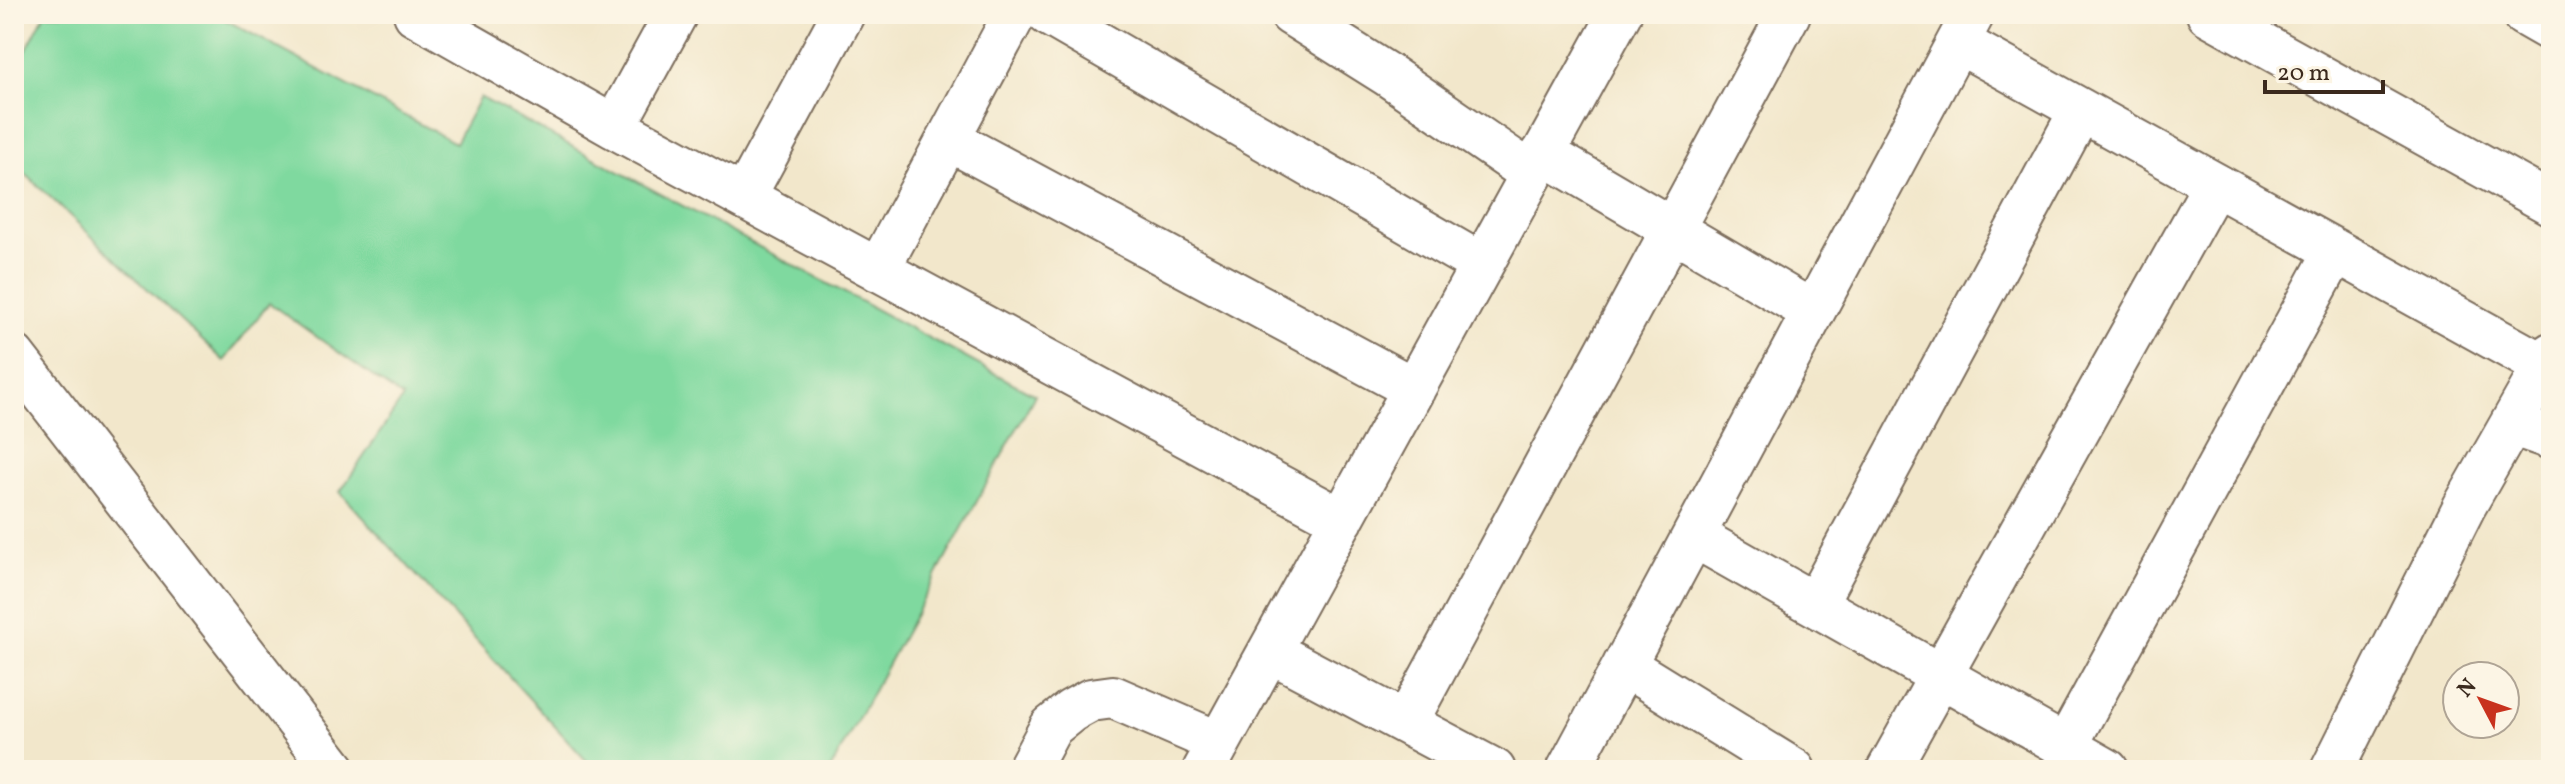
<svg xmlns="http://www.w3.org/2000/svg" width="2565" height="784" font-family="Vollkorn,serif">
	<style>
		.green { fill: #7fd99f; stroke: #5d825e; stroke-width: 2 }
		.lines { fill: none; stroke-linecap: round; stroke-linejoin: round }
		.minor-casing { stroke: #7b6c5b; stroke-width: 46 }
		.minor { stroke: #fff; stroke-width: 42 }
	</style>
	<rect width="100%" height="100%" fill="#fcf5e5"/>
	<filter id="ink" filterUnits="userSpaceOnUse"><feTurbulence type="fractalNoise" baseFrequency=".0125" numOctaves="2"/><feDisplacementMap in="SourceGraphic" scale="16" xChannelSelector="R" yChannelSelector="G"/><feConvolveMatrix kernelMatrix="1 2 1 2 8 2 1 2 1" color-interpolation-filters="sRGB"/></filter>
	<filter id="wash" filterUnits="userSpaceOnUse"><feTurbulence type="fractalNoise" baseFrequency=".006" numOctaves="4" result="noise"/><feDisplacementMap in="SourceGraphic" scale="32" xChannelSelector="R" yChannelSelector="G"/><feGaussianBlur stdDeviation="1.8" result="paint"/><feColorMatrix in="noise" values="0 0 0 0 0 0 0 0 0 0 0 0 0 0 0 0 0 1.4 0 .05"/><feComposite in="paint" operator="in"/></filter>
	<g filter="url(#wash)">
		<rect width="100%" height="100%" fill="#f2e7cb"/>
		<path class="green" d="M 45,14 L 215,14 L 455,143 L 480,97 L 1035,395 L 830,770 L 595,770 L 340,492 L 403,398 L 269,303 L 224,361 L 14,163 L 14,73 Z"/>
	</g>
	<g filter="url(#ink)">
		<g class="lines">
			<defs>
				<path id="minor" d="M 415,14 L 614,127 L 1342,520
					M 1048,14 L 1482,265
					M 1291,14 L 1388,75 L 1532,174
					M 2208,14 L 2551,204
					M 2523,14 L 2551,30
					M 1958,42 L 2544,366
					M 614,127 L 676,14
					M 948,139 L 1414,389
					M 1543,153 L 1813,312
					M 744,197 L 843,14
					M 878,270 L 1015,14
					M 14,356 L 335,770
					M 2511,424 L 2551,438
					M 1694,536 L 2107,770
					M 1815,604 L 2081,110
					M 1270,651 L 1494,770
					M 1624,665 L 1794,770
					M 1406,723 L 1789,14
					M 2066,746 L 2335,252
					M 1028,770 L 1051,727 L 1071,711 L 1091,700 L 1113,697 L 1219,743
					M 1204,770 L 1620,14
					M 1568,770 L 1973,14
					M 1888,770 L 2215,184
					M 2332,770 L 2464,507 L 2551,354"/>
			</defs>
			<use href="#minor" class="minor-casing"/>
			<use href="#minor" class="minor"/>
		</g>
	</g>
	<rect width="2565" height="784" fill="none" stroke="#fcf5e5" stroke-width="48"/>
	<g transform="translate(2481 700) rotate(311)"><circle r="38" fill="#fcf5e5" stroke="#afa495" stroke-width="2"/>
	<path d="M0-6L14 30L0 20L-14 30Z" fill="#c8321e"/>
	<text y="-12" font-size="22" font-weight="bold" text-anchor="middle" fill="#3b2a1e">N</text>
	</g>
	<path d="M2265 80v12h118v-12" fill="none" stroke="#3b2a1e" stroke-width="4"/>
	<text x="2277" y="80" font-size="24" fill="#3b2a1e" stroke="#fcf5e5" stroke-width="6" paint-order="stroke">20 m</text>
</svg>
